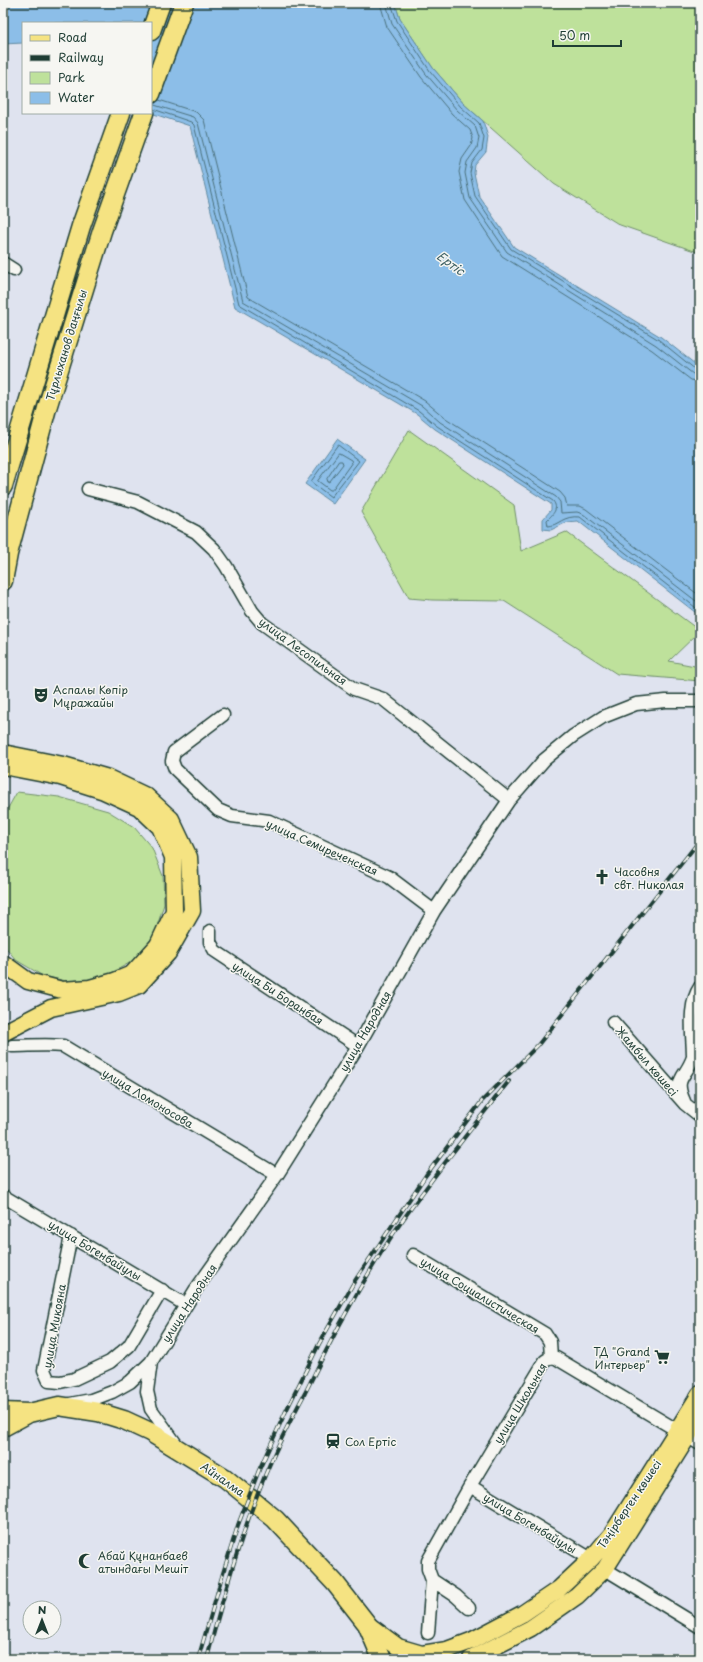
<svg xmlns="http://www.w3.org/2000/svg" width="703" height="1662" font-family="'Playpen Sans',sans-serif">
	<style>
		.green { fill: #bee19b; stroke: #6e8f68 }
		.water { fill: #8cbee8; stroke: #608aa0 }
		.lines { fill: none; stroke-linecap: round; stroke-linejoin: round }
		.shore { stroke: #4b717c; stroke-width: 1 }
		.minor-casing { stroke: #1f3d34; stroke-width: 15 }
		.major-casing { stroke: #1f3d34; stroke-width: 19 }
		.highway-casing { stroke: #1f3d34; stroke-width: 21 }
		.minor { stroke: #f6f6f2; stroke-width: 12 }
		.major { stroke: #f5e382; stroke-width: 16 }
		.highway { stroke: #f5e382; stroke-width: 18 }
		.rail-casing { stroke: #1f3d34; stroke-width: 4 }
		.rail { stroke: #f6f6f2; stroke-width: 2.5; stroke-dasharray: 8; stroke-linecap: butt }
		.labels { text-anchor: middle; dominant-baseline: central; stroke-width: 3; stroke-linejoin: round; paint-order: stroke }
		.street-label { font-size: 11px; fill: #1f3d34; stroke: #f6f6f2 }
		.poi-label { font-size: 11px; fill: #1f3d34; stroke: #f6f6f2; text-anchor: start }
		.water-label { font-size: 12px; font-style: italic; fill: #3a5d61; stroke: #f6f6f2 }
	</style>
	<rect width="100%" height="100%" fill="#dfe3ef"/>
	<filter id="ink" filterUnits="userSpaceOnUse"><feTurbulence type="fractalNoise" baseFrequency=".025" numOctaves="2"/><feDisplacementMap in="SourceGraphic" scale="8" xChannelSelector="R" yChannelSelector="G"/><feConvolveMatrix kernelMatrix="1 2 1 2 8 2 1 2 1" color-interpolation-filters="sRGB"/></filter>
	<g filter="url(#ink)">
		<path class="green" d="M 395,3 L 700,3 L 700,253 L 620,225 L 554,184 L 464,104 L 433,68 L 400,19 Z
			M 409,430 L 514,505 L 521,551 L 566,532 L 700,631 L 669,661 L 700,667 L 700,681 L 617,674 L 504,601 L 432,600 L 409,598 L 361,512 Z
			M 17,792 L 59,797 L 108,811 L 134,827 L 152,848 L 163,876 L 164,904 L 154,936 L 133,961 L 102,978 L 71,982 L 43,976 L 16,960 L 3,944 L 3,817 Z"/>
		<path class="water" d="M 3,3 L 395,3 L 400,19 L 433,68 L 464,104 L 483,121 L 488,137 L 486,152 L 475,165 L 474,173 L 479,196 L 514,247 L 661,337 L 700,368 L 700,616 L 578,521 L 567,522 L 551,530 L 543,529 L 543,519 L 551,510 L 551,504 L 435,429 L 417,414 L 235,307 L 190,126 L 151,113 L 151,23 L 23,23 L 23,43 L 3,44 Z
			M 337,439 L 365,459 L 333,504 L 305,484 Z"/>
		<g class="lines">
			<path class="shore" d="M 380,3 L 387,27 L 421,77 L 452,114 L 470,130 L 473,138 L 471,146 L 462,159 L 459,172 L 465,200 L 502,256 L 652,350 L 691,380 L 700,382
				M 386,3 L 392,24 L 426,74 L 457,110 L 475,126 L 479,138 L 477,148 L 467,162 L 465,173 L 470,198 L 507,252 L 656,345 L 693,374 L 700,376
				M 391,3 L 397,21 L 430,71 L 461,107 L 479,123 L 484,138 L 482,150 L 472,163 L 470,173 L 475,196 L 511,249 L 659,340 L 696,370 L 700,371
				M 159,100 L 196,112 L 204,120 L 248,297 L 425,401 L 444,417 L 560,492 L 565,498 L 567,506 L 580,506 L 586,509 L 700,596
				M 151,104 L 193,117 L 198,123 L 243,301 L 422,406 L 440,422 L 556,497 L 560,502 L 561,513 L 577,512 L 583,514 L 700,604
				M 153,109 L 191,122 L 194,125 L 239,304 L 419,411 L 437,426 L 553,501 C 559,509 553,514 547,520 L 548,526 C 558,526 563,515 580,517 L 700,611
				M 338,445 L 359,461 L 331,497 L 311,482 Z
				M 339,453 L 351,460 L 352,462 L 332,490 L 330,490 L 318,481 Z
				M 339,461 L 342,461 L 343,464 L 330,481 L 328,482 L 327,479 Z"/>
			<defs>
				<path id="minor" d="M 3,263 L 14,270
					M 88,489 L 138,502 L 196,532 L 214,549 L 226,566 L 252,611 L 262,623 L 354,689 L 383,699 L 509,800
					M 223,715 L 174,752 L 172,761 L 175,769 L 218,810 L 232,816 L 269,821 L 316,843 L 389,877 L 434,911
					M 210,931 L 210,942 L 215,951 L 358,1046
					M 613,1022 L 685,1104 L 700,1116
					M 12,1046 C 29,1046 46,1044 63,1046 L 277,1175
					M 684,1101 C 673,1077 686,1078 693,1057 C 693,1035 687,1006 700,987
					M 3,1196 L 186,1305
					M 71,1236 L 44,1370 L 49,1381 L 60,1382 L 74,1379 L 110,1362 L 129,1346 L 162,1290
					M 413,1255 L 545,1334 L 550,1342 L 551,1357
					M 151,1362 L 147,1391 L 151,1409 L 176,1444
					M 70,1404 L 91,1400 L 112,1392 L 130,1382 L 151,1362 L 196,1289 L 277,1175 L 358,1046 L 434,911 L 509,800 L 544,760 L 573,736 L 603,717 L 636,704 L 666,701 L 700,701
					M 470,1486 L 591,1559
					M 605,1569 L 700,1627
					M 432,1580 L 456,1596 L 469,1608
					M 428,1633 L 432,1580 L 428,1569 L 428,1561 L 470,1486 L 545,1361 C 549,1358 551,1357 556,1358 L 700,1444"/>
				<path id="major" d="M 3,753 L 63,765 L 108,778 L 146,796 L 171,819 L 189,857 L 192,911 L 168,953 L 139,985 L 119,993 L 51,1008 L 3,1033
					M 3,766 L 60,777 L 104,791 L 139,807 L 160,827 L 173,857 L 174,911 L 158,945 L 132,974 L 115,981 L 90,988 L 62,990 L 28,981 L 3,963
					M 367,1624 L 398,1647 L 422,1654 L 447,1650 L 471,1641 L 522,1614 L 559,1589 L 591,1559 L 612,1534 L 700,1394
					M 471,1659 L 531,1628 L 577,1596 L 605,1569 L 700,1417"/>
				<path id="highway" d="M 151,31 L 161,3
					M 151,94 L 184,3
					M 3,486 L 81,226 L 121,113
					M 3,581 L 8,554 L 47,408 L 102,231 L 144,113
					M 3,1412 L 29,1413
					M 3,1427 L 29,1413 L 59,1406 L 98,1412 L 124,1420 L 150,1432 L 225,1478 L 275,1519 L 335,1583 L 367,1624 L 382,1659"/>
			</defs>
			<use href="#minor" class="minor-casing"/>
			<use href="#major" class="major-casing"/>
			<use href="#highway" class="highway-casing"/>
			<use href="#minor" class="minor"/>
			<use href="#major" class="major"/>
			<use href="#highway" class="highway"/>
			<defs>
				<path id="rail" d="M 198,1659 L 223,1573 L 238,1525 L 259,1470 L 285,1413 L 319,1344 L 354,1282 L 426,1175 L 482,1101 L 538,1045 L 700,840
					M 207,1659 C 223,1596 241,1533 266,1473 C 277,1446 291,1419 305,1393 C 332,1337 361,1283 395,1231 C 431,1179 470,1130 509,1081"/>
			</defs>
			<use href="#rail" class="rail-casing"/>
			<use href="#rail" class="rail"/>
		</g>
	</g>
	<defs>
		<symbol id="theatre-bare" viewBox="-9 -9 18 18"><path d="M-5-5.5Q0-4 5-5.5V0Q5 5 0 6Q-5 5-5 0ZM-3.3-2.5H-1v1.5H-3.3ZM1-2.5H3.3v1.5H1ZM-2.8 1Q0 5.5 2.8 1Z" fill="#1f3d34" stroke="#f6f6f2" stroke-width="2.5" paint-order="stroke"/></symbol>
		<symbol id="church-bare" viewBox="-9 -9 18 18"><path d="M-1.2-6h2.4v3.5h3.3v2.4h-3.3V6h-2.4V-.1h-3.3v-2.4h3.3Z" fill="#1f3d34" stroke="#f6f6f2" stroke-width="2.5" paint-order="stroke"/></symbol>
		<symbol id="supermarket-bare" viewBox="-9 -9 18 18"><path d="M-6-5.5h2.5l.6 2H6L4.5 2H-2.5L-4.4-4H-6ZM-1.5 3.2a1.3 1.3 0 1 0 .1 0ZM3 3.2a1.3 1.3 0 1 0 .1 0Z" fill="#1f3d34" stroke="#f6f6f2" stroke-width="2.5" paint-order="stroke"/></symbol>
		<symbol id="station-bare" viewBox="-9 -9 18 18"><path d="M-3-6H3Q5-6 5-4V2Q5 4 3 4L4.5 6H3L1.5 4h-3L-3 6H-4.5L-3 4Q-5 4-5 2V-4Q-5-6-3-6ZM-3.5-4v3h7v-3ZM-3.5 1v1.5H-2V1ZM2 1v1.5H3.5V1Z" fill="#1f3d34" stroke="#f6f6f2" stroke-width="2.5" paint-order="stroke"/></symbol>
		<symbol id="mosque-bare" viewBox="-9 -9 18 18"><path d="M3.5-4.9A6 6 0 1 0 3.5 4.9A5 5 0 1 1 3.5-4.9Z" fill="#1f3d34" stroke="#f6f6f2" stroke-width="2.5" paint-order="stroke"/></symbol>
	</defs>
	<g fill-rule="evenodd">
		<use href="#theatre-bare" x="30" y="684" width="22" height="22"/>
		<use href="#church-bare" x="591" y="866" width="22" height="22"/>
		<use href="#supermarket-bare" x="651" y="1346" width="22" height="22"/>
		<use href="#station-bare" x="322" y="1430" width="22" height="22"/>
		<use href="#mosque-bare" x="75" y="1550" width="22" height="22"/>
	</g>
	<g class="labels">
		<g class="street-label">
			<text transform="translate(66 345) rotate(-73)">Тұрлыханов даңғылы</text>
			<text transform="translate(303 651) rotate(36)">улица Лесопильная</text>
			<text transform="translate(322 847) rotate(24)">улица Семиреченская</text>
			<text transform="translate(278 993) rotate(33)">улица Би Боранбая</text>
			<text transform="translate(365 1031) rotate(-60)">улица Народная</text>
			<text transform="translate(647 1061) rotate(49)">Жамбыл көшесі</text>
			<text transform="translate(148 1098) rotate(31)">улица Ломоносова</text>
			<text transform="translate(95 1250) rotate(31)">улица Богенбайулы</text>
			<text transform="translate(480 1295) rotate(31)">улица Социалистическая</text>
			<text transform="translate(189 1303) rotate(-57)">улица Народная</text>
			<text transform="translate(54 1326) rotate(-80)">улица Микояна</text>
			<text transform="translate(520 1403) rotate(-59)">улица Школьная</text>
			<text transform="translate(223 1479) rotate(35)">Айналма</text>
			<text transform="translate(629 1504) rotate(-56)">Тәңірберген көшесі</text>
			<text transform="translate(530 1523) rotate(31)">улица Богенбайулы</text>
		</g>
		<g class="poi-label">
			<text x="53" y="689">Аспалы Көпір<tspan x="53" dy="13">Мұражайы</tspan></text>
			<text x="614" y="871">Часовня<tspan x="614" dy="13">свт. Николая</tspan></text>
			<text x="650" y="1351" text-anchor="end">ТД "Grand<tspan x="650" dy="13">Интерьер"</tspan></text>
			<text x="345" y="1441">Сол Ертіс</text>
			<text x="98" y="1555">Абай Құнанбаев<tspan x="98" dy="13">атындағы Мешіт</tspan></text>
		</g>
		<g class="water-label">
			<text transform="translate(451 263) rotate(36)">Ертіс</text>
		</g>
	</g>
	<rect width="703" height="1662" fill="none" stroke="#f6f6f2" stroke-width="16"/>
	<rect x="8" y="8" width="687" height="1646" fill="none" stroke="#1f3d34" stroke-width="1.5" filter="url(#ink)"/>
	<rect x="22" y="22" width="130" height="92" fill="#f6f6f2" stroke="#a0aca6"/>
	<rect x="30" y="35" width="20" height="6" fill="#f5e382" stroke="#a0aca6"/>
	<text x="58" y="42" font-size="12" fill="#1f3d34">Road</text>
	<rect x="30" y="55" width="20" height="6" fill="#1f3d34" stroke="#a0aca6"/>
	<text x="58" y="62" font-size="12" fill="#1f3d34">Railway</text>
	<rect x="30" y="72" width="20" height="12" fill="#bee19b" stroke="#a0aca6"/>
	<text x="58" y="82" font-size="12" fill="#1f3d34">Park</text>
	<rect x="30" y="92" width="20" height="12" fill="#8cbee8" stroke="#a0aca6"/>
	<text x="58" y="102" font-size="12" fill="#1f3d34">Water</text>
	<g transform="translate(42 1620)"><circle r="19" fill="#f6f6f2" stroke="#a0aca6"/>
	<path d="M0-3L7 15L0 10L-7 15Z" fill="#1f3d34"/>
	<text y="-6" font-size="11" font-weight="bold" text-anchor="middle" fill="#1f3d34">N</text>
	</g>
	<path d="M553 40v6h68v-6" fill="none" stroke="#1f3d34" stroke-width="2"/>
	<text x="559" y="40" font-size="12" fill="#1f3d34" stroke="#f6f6f2" stroke-width="3" paint-order="stroke">50 m</text>
</svg>
